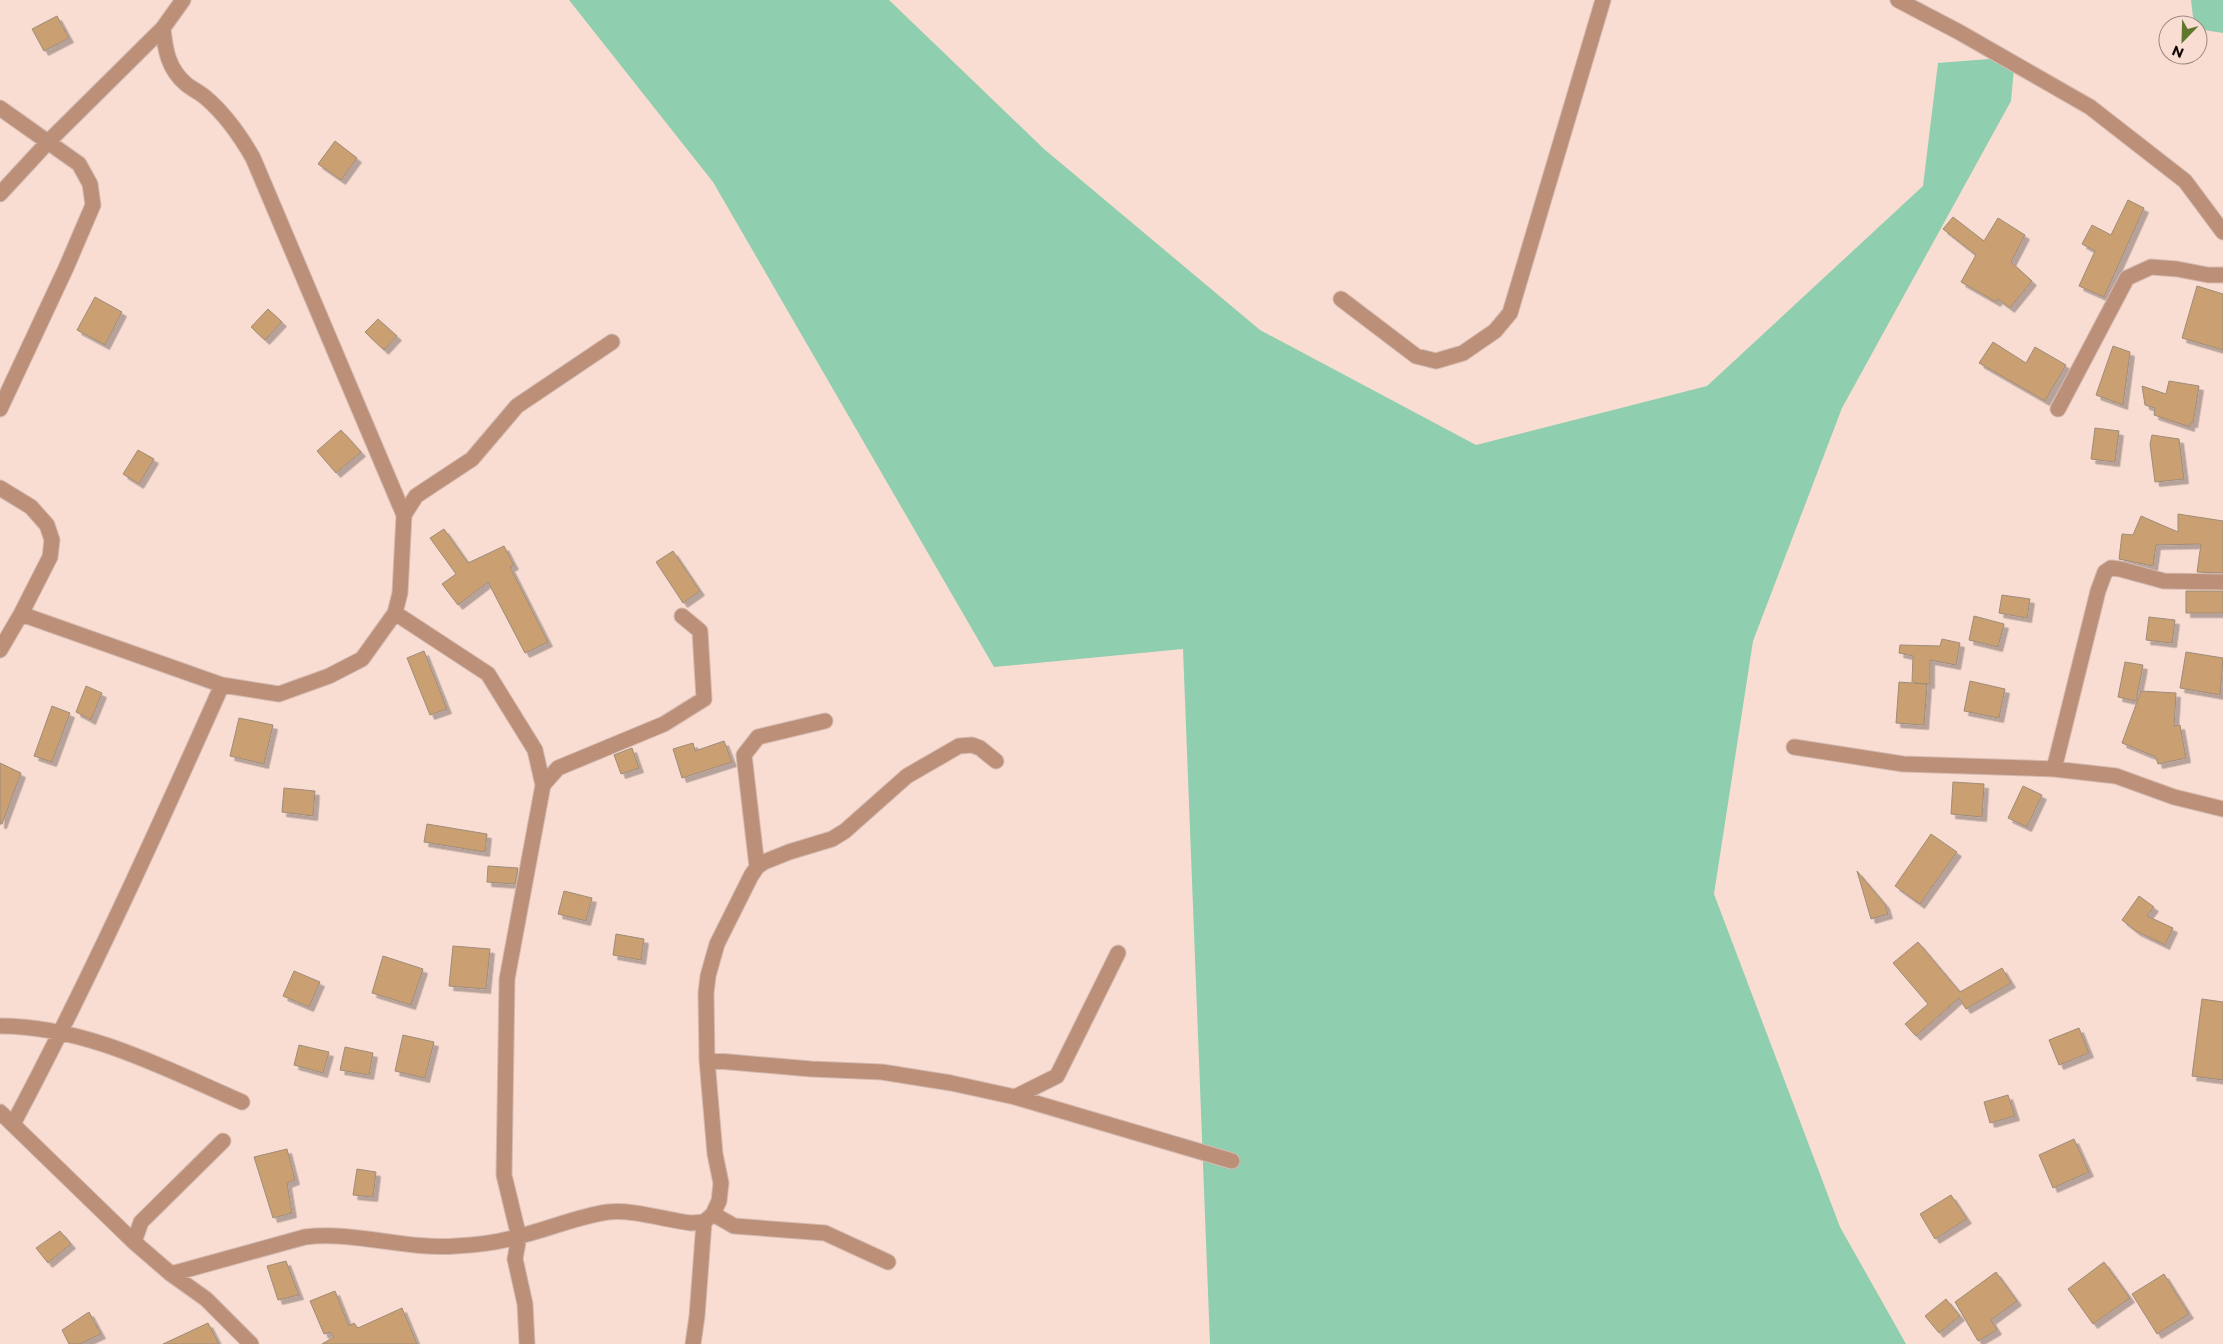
<svg xmlns="http://www.w3.org/2000/svg" width="2223" height="1344" font-family="Montserrat,sans-serif">
	<style>
		.green { fill: #8fceae }
		.building { fill: #ca9f71; stroke: #9e8c79; filter: url(#shadow) }
		.lines { fill: none; stroke-linecap: round; stroke-linejoin: round }
		.minor-casing { stroke: #d4bbb2; stroke-width: 17 }
		.minor { stroke: #bb8f78; stroke-width: 15 }
	</style>
	<defs>
		<filter id="shadow"><feDropShadow dx="4.5" dy="4.5" stdDeviation="0" flood-color="#0004"/></filter>
	</defs>
	<rect width="100%" height="100%" fill="#f9ddd3"/>
	<path class="green" d="M 569,0 L 889,0 L 1044,149 L 1260,330 L 1476,445 L 1707,386 L 1923,186 L 1938,63 L 2015,57 L 2011,101 L 1842,408 L 1753,641 L 1714,894 L 1840,1227 L 1906,1344 L 1210,1344 L 1183,649 L 994,667 L 713,182 Z
		M 2191,0 L 2223,0 L 2223,33 L 2198,29 L 2198,25 L 2194,25 Z"/>
	<path class="building" d="M 57,16 L 69,38 L 44,51 L 32,29 Z
		M 335,141 L 357,158 L 341,180 L 318,164 Z
		M 2128,200 L 2144,208 L 2104,297 L 2079,286 L 2095,251 L 2082,244 L 2092,225 L 2111,235 Z
		M 1953,217 L 1984,241 L 1998,218 L 2025,235 L 2011,262 L 2032,281 L 2010,308 L 1998,299 L 1996,302 L 1961,282 L 1976,255 L 1943,229 Z
		M 2197,286 L 2223,294 L 2223,350 L 2182,338 Z
		M 95,297 L 122,312 L 105,345 L 77,330 Z
		M 268,309 L 282,322 L 265,340 L 251,327 Z
		M 378,319 L 397,336 L 384,350 L 365,332 Z
		M 1993,342 L 2026,363 L 2035,347 L 2066,365 L 2045,401 L 1979,363 Z
		M 2113,346 L 2130,352 L 2123,405 L 2096,395 Z
		M 2169,381 L 2199,386 L 2193,423 L 2190,423 L 2190,427 L 2154,415 L 2155,408 L 2145,405 L 2142,386 L 2166,394 Z
		M 2095,428 L 2119,431 L 2115,462 L 2091,459 Z
		M 341,430 L 361,452 L 336,473 L 317,451 Z
		M 2152,435 L 2179,439 L 2184,479 L 2155,482 L 2150,444 Z
		M 138,450 L 154,459 L 139,484 L 123,474 Z
		M 2178,514 L 2223,521 L 2223,573 L 2197,572 L 2201,544 L 2156,545 L 2153,566 L 2119,559 L 2122,534 L 2133,535 L 2141,516 L 2178,532 Z
		M 444,529 L 468,563 L 504,546 L 514,565 L 510,567 L 548,642 L 525,653 L 488,582 L 458,605 L 442,584 L 456,574 L 430,538 Z
		M 673,551 L 700,591 L 683,603 L 656,562 Z
		M 2186,591 L 2223,591 L 2223,613 L 2186,613 Z
		M 2002,595 L 2030,599 L 2027,618 L 1999,613 Z
		M 1974,616 L 2004,624 L 1998,647 L 1969,640 Z
		M 2149,617 L 2175,620 L 2172,643 L 2146,640 Z
		M 1942,639 L 1960,643 L 1956,665 L 1930,660 L 1930,684 L 1914,683 L 1927,684 L 1924,725 L 1896,723 L 1899,682 L 1912,683 L 1913,656 L 1899,653 L 1900,645 L 1940,646 Z
		M 424,651 L 447,709 L 430,715 L 407,658 Z
		M 2186,652 L 2223,658 L 2220,695 L 2180,688 Z
		M 2125,662 L 2143,665 L 2136,701 L 2118,697 Z
		M 1970,681 L 2005,689 L 1999,718 L 1964,711 Z
		M 86,686 L 102,693 L 91,720 L 76,712 Z
		M 2141,691 L 2176,693 L 2174,726 L 2180,725 L 2186,758 L 2158,764 L 2156,757 L 2122,743 Z
		M 52,706 L 70,713 L 52,762 L 34,756 Z
		M 239,718 L 273,725 L 264,764 L 230,756 Z
		M 724,741 L 732,762 L 682,778 L 673,749 L 693,743 L 695,751 Z
		M 632,748 L 639,768 L 621,774 L 614,755 Z
		M 0,763 L 21,773 L 2,824 L 0,824 Z
		M 1953,782 L 1984,784 L 1982,817 L 1951,814 Z
		M 2023,786 L 2042,795 L 2027,827 L 2008,818 Z
		M 284,788 L 315,791 L 313,816 L 282,812 Z
		M 427,824 L 487,834 L 485,852 L 424,842 Z
		M 1931,834 L 1957,852 L 1920,904 L 1895,886 Z
		M 488,866 L 518,868 L 515,884 L 487,882 Z
		M 1857,871 L 1885,904 L 1888,914 L 1871,919 Z
		M 564,891 L 592,898 L 586,921 L 558,914 Z
		M 2139,896 L 2154,907 L 2147,916 L 2173,928 L 2165,945 L 2136,931 L 2122,920 Z
		M 616,934 L 644,939 L 641,960 L 613,955 Z
		M 1918,942 L 1960,992 L 2002,968 L 2011,983 L 1966,1009 L 1959,998 L 1916,1036 L 1905,1024 L 1928,1004 L 1893,963 Z
		M 453,946 L 490,949 L 486,989 L 449,986 Z
		M 383,956 L 423,969 L 411,1005 L 372,993 Z
		M 294,971 L 320,982 L 309,1007 L 283,996 Z
		M 2202,999 L 2223,1002 L 2223,1080 L 2192,1076 Z
		M 2079,1028 L 2089,1053 L 2059,1065 L 2049,1040 Z
		M 403,1035 L 434,1042 L 425,1078 L 395,1071 Z
		M 299,1045 L 329,1052 L 323,1073 L 294,1065 Z
		M 345,1047 L 373,1053 L 369,1075 L 340,1070 Z
		M 2008,1095 L 2015,1116 L 1990,1123 L 1984,1102 Z
		M 2074,1139 L 2089,1172 L 2053,1188 L 2039,1155 Z
		M 287,1149 L 295,1180 L 287,1183 L 292,1213 L 273,1218 L 254,1157 Z
		M 357,1169 L 376,1172 L 373,1197 L 353,1195 Z
		M 1951,1195 L 1967,1219 L 1935,1239 L 1920,1214 Z
		M 60,1231 L 71,1244 L 48,1263 L 36,1248 Z
		M 286,1261 L 299,1295 L 278,1300 L 267,1266 Z
		M 2104,1262 L 2130,1298 L 2093,1324 L 2068,1289 Z
		M 1996,1272 L 2017,1301 L 1991,1320 L 1997,1330 L 1978,1341 L 1955,1302 Z
		M 2164,1274 L 2189,1314 L 2157,1334 L 2132,1294 Z
		M 335,1291 L 349,1326 L 354,1323 L 358,1328 L 402,1308 L 417,1344 L 322,1344 L 334,1337 L 330,1332 L 324,1334 L 310,1301 Z
		M 1946,1299 L 1960,1316 L 1939,1333 L 1925,1316 Z
		M 89,1312 L 101,1334 L 80,1344 L 69,1344 L 62,1330 Z
		M 208,1323 L 219,1344 L 163,1344 Z"/>
	<g class="lines">
		<defs>
			<path id="minor" d="M 1898,0 L 1959,32 L 2090,107 L 2185,181 L 2223,232
				M 0,108 L 79,164 L 90,184 L 93,205 L 66,268 L 0,409
				M 0,194 L 48,142 L 163,28 L 183,0
				M 1341,299 L 1416,356 L 1436,361 L 1463,353 L 1495,331 L 1510,313 L 1603,0
				M 2058,409 L 2127,278 L 2151,267 L 2177,269 L 2208,275 L 2223,275
				M 0,488 L 31,507 L 47,525 L 52,540 L 50,557 L 21,614 L 0,650
				M 404,515 L 416,496 L 472,459 L 517,406 L 612,342
				M 395,613 L 488,674 L 535,750 L 543,785 L 507,979 L 504,1175 L 519,1237 L 515,1259 L 525,1304 L 527,1344
				M 21,614 L 222,685 L 279,694 L 329,676 L 362,659 L 395,613 L 400,593 L 404,515 L 253,158 C 240,135 225,114 205,97 C 199,92 192,89 186,84 C 168,69 165,49 163,28
				M 1794,747 L 1903,764 L 2054,769 L 2116,776 L 2174,797 L 2223,809
				M 2054,769 L 2098,591 L 2105,572 L 2111,568 L 2120,569 L 2164,581 L 2223,582
				M 543,785 L 558,768 L 664,724 L 704,699 L 700,631 L 682,616
				M 757,867 L 744,755 L 758,737 L 825,721
				M 0,1026 C 86,1026 166,1069 242,1102
				M 707,1060 L 811,1069 L 882,1072 L 951,1083 L 1015,1097 L 1232,1161
				M 1015,1097 L 1057,1076 L 1118,953
				M 0,1112 L 134,1242 L 171,1274 L 206,1299 L 251,1344
				M 13,1124 C 89,981 156,833 222,685
				M 713,1214 L 734,1226 L 825,1233 L 888,1262
				M 134,1242 L 141,1222 L 223,1141
				M 171,1274 L 305,1237 C 356,1231 405,1250 456,1246 C 478,1245 500,1242 520,1236 C 550,1229 578,1216 608,1212 C 632,1209 666,1220 691,1223 L 704,1222 L 713,1214 L 719,1201 L 721,1183 L 715,1154 L 707,1060 L 706,993 L 708,976 L 717,944 L 751,876 L 757,867 L 764,862 L 789,852 L 832,839 L 845,831 L 907,776 L 959,746 L 972,745 L 980,748 L 996,761
				M 693,1344 L 697,1316 L 704,1222"/>
		</defs>
		<use href="#minor" class="minor-casing"/>
		<use href="#minor" class="minor"/>
	</g>
	<g transform="translate(2183 40) rotate(203)"><circle r="24" fill="#f9ddd3" stroke="#9d8881"/>
	<path d="M0-4L9 19L0 12L-9 19Z" fill="#5f782b"/>
	<text y="-8" font-size="14" font-weight="bold" text-anchor="middle" fill="#120906">N</text>
	</g>
</svg>
